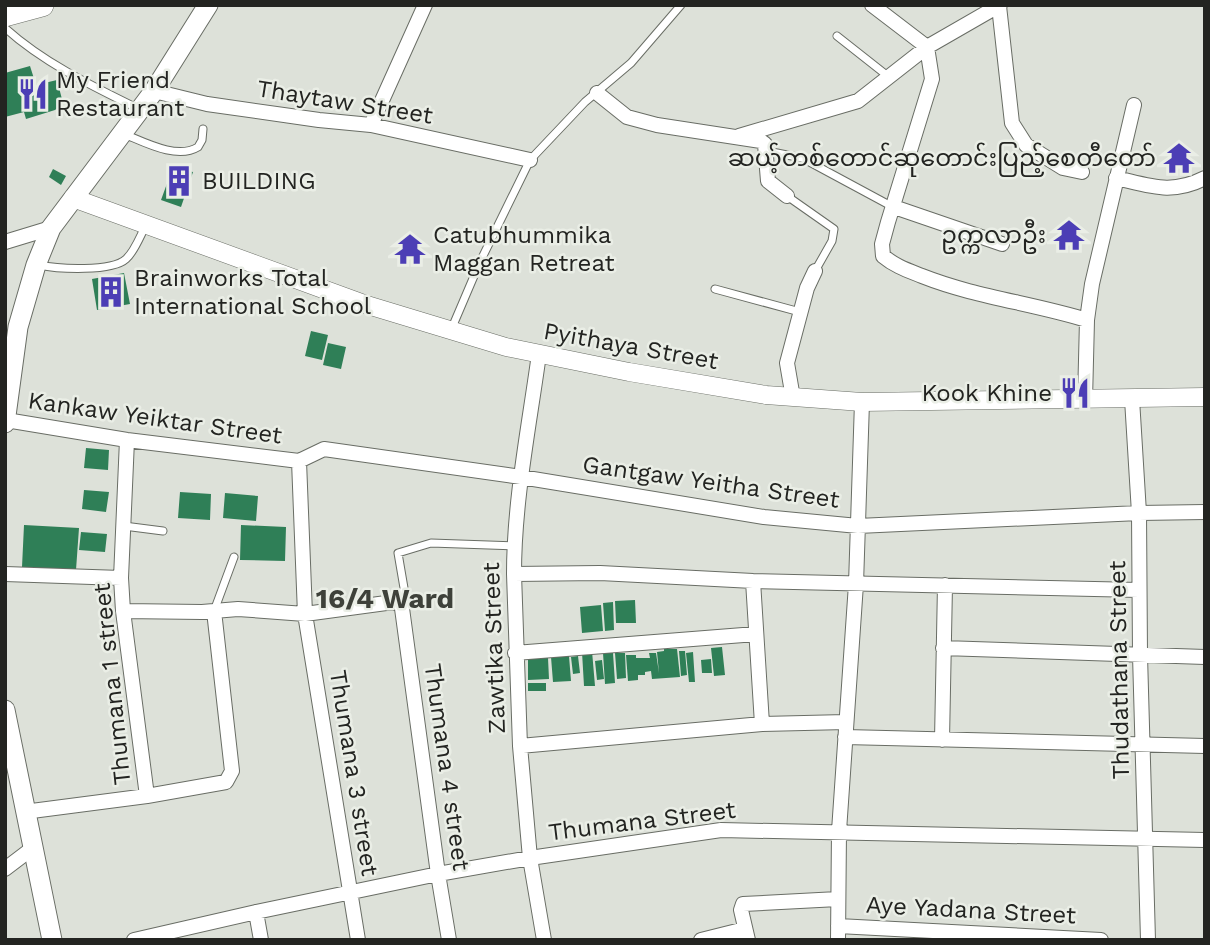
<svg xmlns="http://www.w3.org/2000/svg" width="1210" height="945" font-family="'Work Sans','Noto Sans Myanmar',sans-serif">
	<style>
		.building { fill: #2f7f57 }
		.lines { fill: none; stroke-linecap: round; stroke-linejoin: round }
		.service-casing { stroke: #696d65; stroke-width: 9 }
		.minor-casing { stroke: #696d65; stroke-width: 16 }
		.tertiary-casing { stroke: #696d65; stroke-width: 19 }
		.secondary-casing { stroke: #696d65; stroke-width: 21 }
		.primary-casing { stroke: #696d65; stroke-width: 24 }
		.service { stroke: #fff; stroke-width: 7 }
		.minor { stroke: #fff; stroke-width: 14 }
		.tertiary { stroke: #fff; stroke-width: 18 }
		.secondary { stroke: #fff; stroke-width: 19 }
		.primary { stroke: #fff; stroke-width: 23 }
		.labels { text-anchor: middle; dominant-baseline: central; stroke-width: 5; stroke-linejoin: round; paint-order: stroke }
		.poi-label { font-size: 24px; fill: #232421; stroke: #eaeee6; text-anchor: start }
		.street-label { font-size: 24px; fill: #232421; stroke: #eaeee6 }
		.quarter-label { font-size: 28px; font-weight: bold; fill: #3e413a; stroke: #eaeee6 }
	</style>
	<rect width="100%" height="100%" fill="#dde1d9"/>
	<path class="building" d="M 30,66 L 36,85 L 57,80 L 63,103 L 55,110 L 26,119 L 24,112 L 5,117 L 5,73 Z
		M 173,167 L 193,172 L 181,207 L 161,200 Z
		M 53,169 L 66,176 L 61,185 L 49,177 Z
		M 124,273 L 130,304 L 97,310 L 92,279 Z
		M 311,331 L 328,335 L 322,360 L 305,356 Z
		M 328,343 L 346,347 L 341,369 L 323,365 Z
		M 86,448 L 109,450 L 108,470 L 84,468 Z
		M 84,490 L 109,492 L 106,512 L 82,509 Z
		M 180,492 L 211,494 L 210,520 L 178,518 Z
		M 225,493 L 258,496 L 256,521 L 223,518 Z
		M 24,525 L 79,528 L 76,570 L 22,567 Z
		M 241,525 L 286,527 L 285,561 L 240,560 Z
		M 81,532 L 107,534 L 105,552 L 79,550 Z
		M 635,600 L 636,623 L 616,623 L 615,601 Z
		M 613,602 L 614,630 L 605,631 L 603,603 Z
		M 601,605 L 603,631 L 582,633 L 580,607 Z
		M 722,647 L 725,675 L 714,676 L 711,648 Z
		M 664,649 L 677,649 L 680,677 L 652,679 L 651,671 L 645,672 L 645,675 L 638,675 L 638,680 L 628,681 L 626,655 L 636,655 L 636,658 L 650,658 L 649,653 L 656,653 L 659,673 L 657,652 L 664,651 Z
		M 592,651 L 595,686 L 584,686 L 582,652 Z
		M 679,651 L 685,651 L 687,675 L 681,676 Z
		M 693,652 L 695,682 L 689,682 L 686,653 Z
		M 603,653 L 613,653 L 615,683 L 605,684 Z
		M 615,653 L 625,653 L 626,678 L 617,679 Z
		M 569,656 L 571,681 L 553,682 L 551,657 Z
		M 578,656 L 580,673 L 573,674 L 571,657 Z
		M 528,658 L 548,658 L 549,679 L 528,680 Z
		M 711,659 L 712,673 L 702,673 L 701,660 Z
		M 602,660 L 604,679 L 597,680 L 595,661 Z
		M 528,683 L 546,683 L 546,691 L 528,691 Z"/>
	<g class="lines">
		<defs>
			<path id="service" d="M 5,28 C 44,63 92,86 139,109
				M 837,36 L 889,77
				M 124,134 C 144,142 177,160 198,147 L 202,140 L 203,129
				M 767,151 L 802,158 L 893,207
				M 787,196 L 834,229 L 832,241 L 815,271
				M 39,265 C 58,269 112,272 126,259 C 135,251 140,236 146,225
				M 715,289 L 800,312
				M 451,330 L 480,262 L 530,160 L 585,102 L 631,63 L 681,5
				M 124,526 L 163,531
				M 401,601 L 404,588 L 398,553 L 431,543 L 514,546
				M 214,611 L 234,557"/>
			<path id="minor" d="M 872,5 L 927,47 L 932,79 L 888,222 L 882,244 L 883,256 C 895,266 907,270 922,276 C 975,297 1032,303 1087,320
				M 999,6 L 1012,123 L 1026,145 L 1063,168 L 1082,172
				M 154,91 L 207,104 L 319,120 L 371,125 L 530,160
				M 597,93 L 627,117 L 657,125 L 761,141 L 765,144 L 768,181 L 787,196
				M 371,125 L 425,5
				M 739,136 L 858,101 L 927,47 L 1000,5
				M 1116,178 C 1151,186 1171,195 1205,178
				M 894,207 L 1002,244
				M 5,242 L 51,228
				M 539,354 C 529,427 514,501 514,574 L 520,746 L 530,858 L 544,940
				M 793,398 L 787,363 L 807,288 L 815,271
				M 1132,399 L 1139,513 L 1140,655 L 1148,940
				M 1085,400 L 1087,320 L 1092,284 L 1134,105
				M 6,420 L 127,440 L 299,461
				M 127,440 L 121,578 L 123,611 L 147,796
				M 299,461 L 324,449 L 521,477 L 764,517 L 858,526 L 1139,513 L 1205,512
				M 299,461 L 305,614 L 358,940
				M 5,574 L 121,578
				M 514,574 L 600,573 L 753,581 L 1139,590
				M 753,581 L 762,724
				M 123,611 L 202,612 L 238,609 L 305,614 L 401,601 L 438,874 L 449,940
				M 943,648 L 1205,657
				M 515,653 L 756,634
				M 845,737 L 1205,746
				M 942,740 L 945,585
				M 520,746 L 762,724 L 846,722
				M 24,812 L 147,796 L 226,782 L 232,771 L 214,611
				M 5,869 L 34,847
				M 256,912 L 261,940
				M 838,926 L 1101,940
				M 134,940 L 256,912 L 438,874 L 530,858 L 721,830 L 1205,840
				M 701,940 L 745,929
				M 748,940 L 741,910 L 743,904 L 838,899
				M 838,940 L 839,831 L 856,584 L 862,402"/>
			<path id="tertiary" d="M 73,198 L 364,304 L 506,347 L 629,372 L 766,395 L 862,402 L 1205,397"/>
			<path id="secondary" d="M 5,423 L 18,327 L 36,265 L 51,228 L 154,91 L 208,5
				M 5,710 L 52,940"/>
			<path id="primary" d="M 5,15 L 42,5"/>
		</defs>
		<use href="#service" class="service-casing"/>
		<use href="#minor" class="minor-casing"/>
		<use href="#tertiary" class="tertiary-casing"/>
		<use href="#secondary" class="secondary-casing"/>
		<use href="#primary" class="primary-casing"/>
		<use href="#service" class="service"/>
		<use href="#minor" class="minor"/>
		<use href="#tertiary" class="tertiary"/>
		<use href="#secondary" class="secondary"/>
		<use href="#primary" class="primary"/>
	</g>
	<defs>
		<symbol id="restaurant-bare" viewBox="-9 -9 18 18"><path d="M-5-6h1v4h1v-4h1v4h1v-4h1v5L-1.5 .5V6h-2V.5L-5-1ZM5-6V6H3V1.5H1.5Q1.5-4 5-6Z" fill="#4c3eb5" stroke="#eaeee6" stroke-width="2.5" paint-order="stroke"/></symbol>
		<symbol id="temple-bare" viewBox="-9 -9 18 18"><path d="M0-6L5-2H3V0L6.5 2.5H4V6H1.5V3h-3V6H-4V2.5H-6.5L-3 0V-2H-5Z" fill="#4c3eb5" stroke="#eaeee6" stroke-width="2.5" paint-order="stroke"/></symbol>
		<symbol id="building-bare" viewBox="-9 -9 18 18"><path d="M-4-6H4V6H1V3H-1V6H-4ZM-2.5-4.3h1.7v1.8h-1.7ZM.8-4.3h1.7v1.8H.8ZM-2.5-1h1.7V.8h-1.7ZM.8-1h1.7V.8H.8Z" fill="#4c3eb5" stroke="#eaeee6" stroke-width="2.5" paint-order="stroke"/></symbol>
	</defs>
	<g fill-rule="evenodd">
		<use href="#restaurant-bare" x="11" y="72" width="44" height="44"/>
		<use href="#temple-bare" x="1157" y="136" width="44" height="44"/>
		<use href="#building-bare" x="157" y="159" width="44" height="44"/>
		<use href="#temple-bare" x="1047" y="213" width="44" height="44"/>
		<use href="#temple-bare" x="388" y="227" width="44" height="44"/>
		<use href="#building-bare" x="89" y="270" width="44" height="44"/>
		<use href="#restaurant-bare" x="1053" y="371" width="44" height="44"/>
	</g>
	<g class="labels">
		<g class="poi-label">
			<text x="56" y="80">My Friend<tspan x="56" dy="28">Restaurant</tspan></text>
			<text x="1156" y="158" text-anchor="end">ဆယ့်တစ်တောင်ဆုတောင်းပြည့်စေတီတော်</text>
			<text x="202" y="181">BUILDING</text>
			<text x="433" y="235">Catubhummika<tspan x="433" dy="28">Maggan Retreat</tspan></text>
			<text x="1046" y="235" text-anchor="end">ဥက္ကလာဦး</text>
			<text x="134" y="278">Brainworks Total<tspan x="134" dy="28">International School</tspan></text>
			<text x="1052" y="393" text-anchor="end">Kook Khine</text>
		</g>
		<g class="street-label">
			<text transform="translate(345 102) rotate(9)">Thaytaw Street</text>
			<text transform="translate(631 346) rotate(10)">Pyithaya Street</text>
			<text transform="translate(155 418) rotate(8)">Kankaw Yeiktar Street</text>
			<text transform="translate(711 482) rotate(8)">Gantgaw Yeitha Street</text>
			<text transform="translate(494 648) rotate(-92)">Zawtika Street</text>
			<text transform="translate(1119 670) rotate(-91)">Thudathana Street</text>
			<text transform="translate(112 684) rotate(-96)">Thumana 1 street</text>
			<text transform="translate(447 767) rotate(82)">Thumana 4 street</text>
			<text transform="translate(354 773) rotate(81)">Thumana 3 street</text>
			<text transform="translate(642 821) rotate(-7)">Thumana Street</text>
			<text transform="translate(971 910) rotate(3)">Aye Yadana Street</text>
		</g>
		<g class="quarter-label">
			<text x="385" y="598">16/4 Ward</text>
		</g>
	</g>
	<rect width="1210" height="945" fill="none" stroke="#232421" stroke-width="14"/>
</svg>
